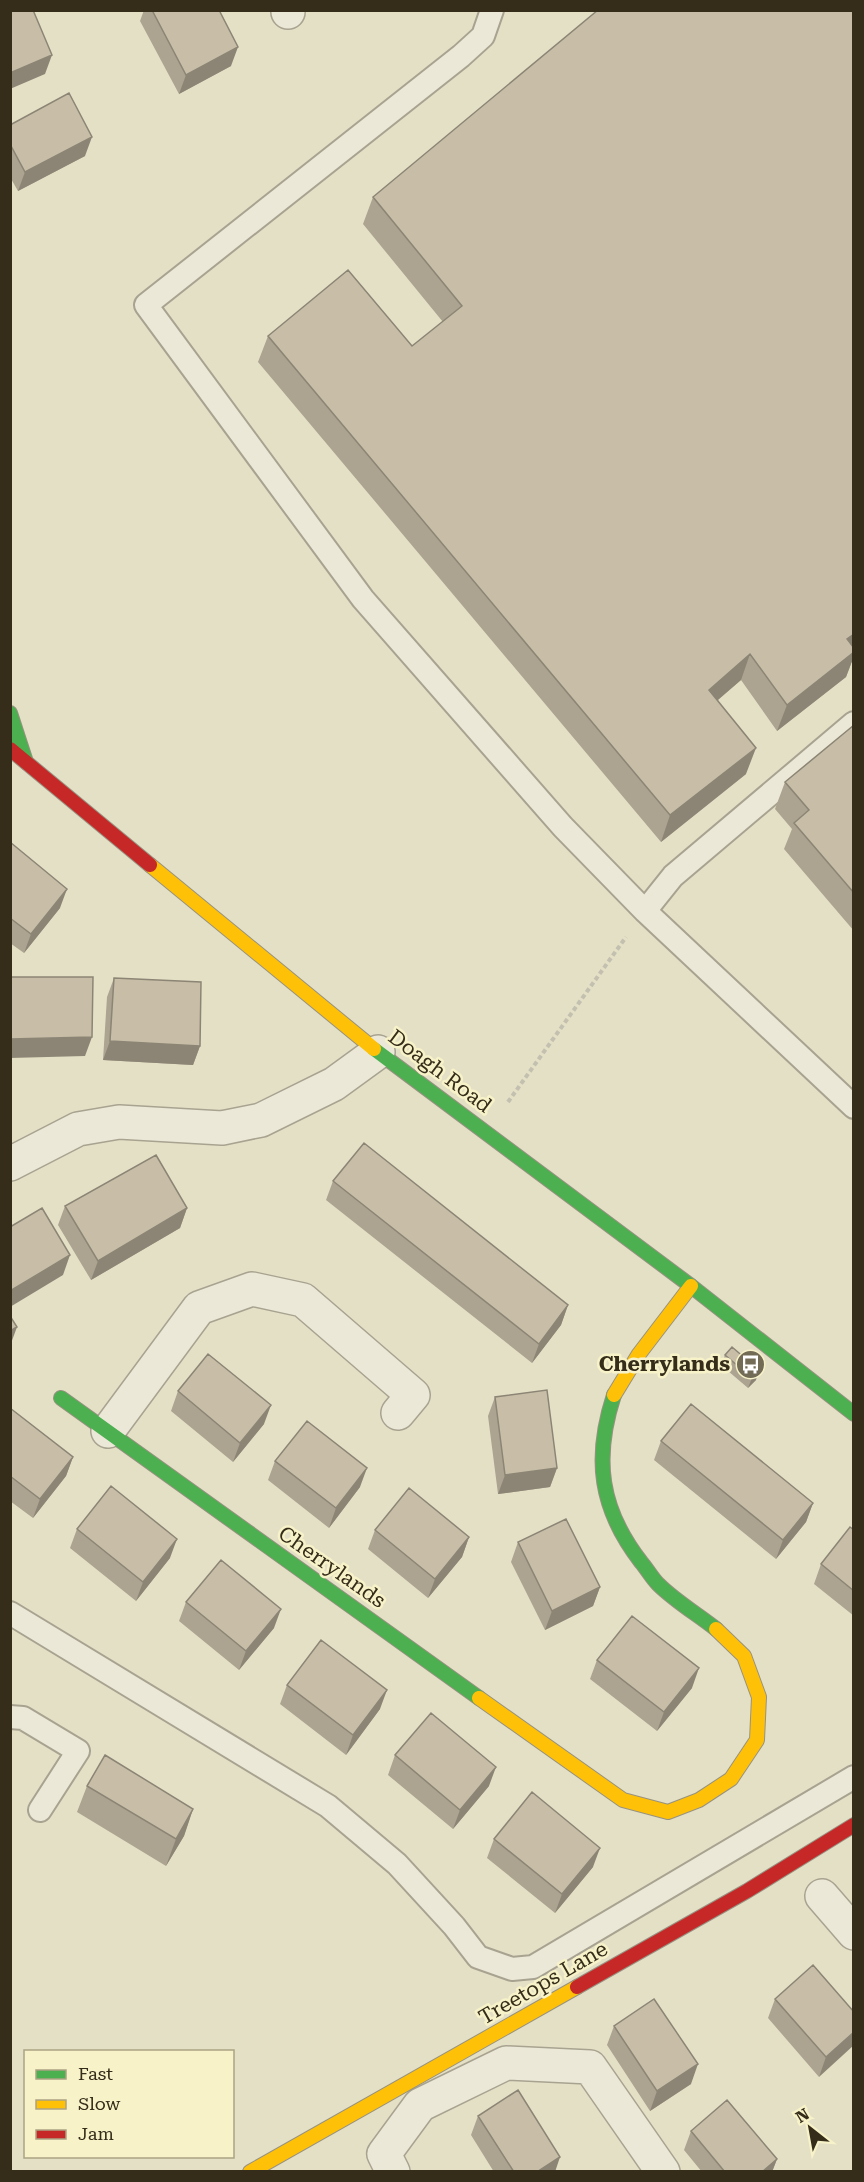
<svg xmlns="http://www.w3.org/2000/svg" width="864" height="2182" font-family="'Roboto Serif',serif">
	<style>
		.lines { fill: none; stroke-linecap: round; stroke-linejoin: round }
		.lane-casing { stroke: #a8a390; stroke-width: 26 }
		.street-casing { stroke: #a8a390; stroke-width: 36 }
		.fast-casing { stroke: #979280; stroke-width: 16 }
		.slow-casing { stroke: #979280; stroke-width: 16 }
		.jam-casing { stroke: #979280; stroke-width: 16 }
		.path { stroke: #c3c0b0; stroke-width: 4; stroke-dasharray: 4.5 3; stroke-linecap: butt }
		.lane { stroke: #ebe8d8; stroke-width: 22 }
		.street { stroke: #ebe8d8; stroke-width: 33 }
		.fast { stroke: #4caf50; stroke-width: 14 }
		.slow { stroke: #ffc107; stroke-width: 14 }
		.jam { stroke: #c62828; stroke-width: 14 }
		.wall { fill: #aca390 }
		.shaded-wall { fill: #8c8575 }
		.building { fill: #c8bea7; stroke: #8c8575; stroke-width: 1.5 }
		.labels { text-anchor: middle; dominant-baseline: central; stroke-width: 5; stroke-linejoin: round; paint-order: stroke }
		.street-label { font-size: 21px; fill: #352c19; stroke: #f8f2c9 }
		.poi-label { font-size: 21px; font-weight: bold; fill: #352c19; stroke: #f8f2c9; text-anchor: end }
	</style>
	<rect width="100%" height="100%" fill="#e4e0c6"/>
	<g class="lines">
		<defs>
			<path id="lane" d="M 492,10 L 483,36 L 461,56 L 146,305 L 363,599 L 563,827 L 645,911 L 854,1107
				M 645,911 L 673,876 L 854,723
				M 10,1613 L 328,1806 L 397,1864 L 454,1926 L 478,1957 L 512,1969 L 533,1967 L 854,1777
				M 10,1717 L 23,1718 L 78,1751 L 40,1810"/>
			<path id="street" d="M 288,10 L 288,12
				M 10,1164 L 78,1129 L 119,1122 L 222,1128 L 261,1120 L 334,1084 L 378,1052
				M 108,1431 L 199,1308 L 252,1289 L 303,1300 L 413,1395 L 398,1413
				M 822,1896 L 854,1933
				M 393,2172 L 384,2154 L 420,2105 L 506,2063 L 590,2067 L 663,2172"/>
			<path id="fast" d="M 10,713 L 26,762
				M 374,1049 L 691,1286 L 854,1414
				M 614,1395 C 593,1459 600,1509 641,1562 C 647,1569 652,1578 658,1584 C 675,1601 697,1614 716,1629
				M 61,1398 L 479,1698"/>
			<path id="slow" d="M 150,865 L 374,1049
				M 614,1395 L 639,1354 L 691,1286
				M 479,1698 L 623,1800 L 668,1812 L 699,1800 L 731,1779 L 757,1740 L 759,1697 L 744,1656 L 716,1629
				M 250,2172 L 577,1987"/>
			<path id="jam" d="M 10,749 L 150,865
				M 577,1987 L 747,1891 L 854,1825"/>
		</defs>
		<use href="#lane" class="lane-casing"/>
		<use href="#street" class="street-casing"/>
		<use href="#fast" class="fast-casing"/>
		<use href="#slow" class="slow-casing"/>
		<use href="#jam" class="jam-casing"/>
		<path class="path" d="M 508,1102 L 626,937"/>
		<use href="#lane" class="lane"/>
		<use href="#street" class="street"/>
		<use href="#fast" class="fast"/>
		<use href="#slow" class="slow"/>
		<use href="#jam" class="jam"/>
	</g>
	<path class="wall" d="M 144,10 L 219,10 L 231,66 L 179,94 L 140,21 Z
		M 854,10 L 854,656 L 846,677 L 777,731 L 741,680 L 718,700 L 746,774 L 661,842 L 258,362 L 268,336 L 412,346 L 443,322 L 363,224 L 373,197 Z
		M 10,125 L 85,156 L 18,191 L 10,177 Z
		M 854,725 L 854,931 L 784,849 L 792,829 L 775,809 L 785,782 Z
		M 10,842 L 60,908 L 24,953 L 10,943 Z
		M 114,978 L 200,1046 L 193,1065 L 103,1060 L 107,997 Z
		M 333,1181 L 568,1305 L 561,1325 L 532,1363 L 326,1200 Z
		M 65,1206 L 187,1208 L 180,1228 L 91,1280 L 58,1225 Z
		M 725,1355 L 756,1380 L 748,1388 L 721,1365 Z
		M 178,1391 L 264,1424 L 233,1462 L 171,1411 Z
		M 495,1397 L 557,1468 L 550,1487 L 498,1494 L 488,1416 Z
		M 10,1408 L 73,1457 L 66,1476 L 33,1518 L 10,1501 Z
		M 661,1441 L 813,1503 L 806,1522 L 776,1559 L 654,1460 Z
		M 275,1461 L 360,1487 L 329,1528 L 268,1480 Z
		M 77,1529 L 170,1558 L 136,1601 L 70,1548 Z
		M 375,1530 L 469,1537 L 462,1557 L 428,1598 L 368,1549 Z
		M 854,1530 L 854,1616 L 814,1584 L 821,1564 Z
		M 518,1542 L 600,1587 L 593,1606 L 545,1630 L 511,1562 Z
		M 186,1602 L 274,1628 L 239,1670 L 179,1621 Z
		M 597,1660 L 692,1688 L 657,1731 L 590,1679 Z
		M 287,1685 L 380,1709 L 346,1755 L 280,1704 Z
		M 395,1755 L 489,1786 L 453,1829 L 388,1775 Z
		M 87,1786 L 193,1809 L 184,1836 L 166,1866 L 77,1812 Z
		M 494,1839 L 593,1867 L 555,1913 L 487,1858 Z
		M 775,1999 L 854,2012 L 819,2077 L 768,2018 Z
		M 614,2026 L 691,2084 L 650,2111 L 607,2045 Z
		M 478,2116 L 555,2172 L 494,2172 L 471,2135 Z
		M 691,2131 L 777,2159 L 772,2172 L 702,2172 L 684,2150 Z"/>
	<path class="shaded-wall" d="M 238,47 L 231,66 L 179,94 L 186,75 Z
		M 52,55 L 45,74 L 10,89 L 10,73 Z
		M 92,137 L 85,156 L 18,191 L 25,172 Z
		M 854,634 L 854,656 L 846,677 L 777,731 L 787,705 L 847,639 Z
		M 750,654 L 741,680 L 699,716 L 709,690 Z
		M 756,748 L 746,774 L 661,842 L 670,815 Z
		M 67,889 L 60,908 L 24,953 L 31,934 Z
		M 92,1037 L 85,1056 L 10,1058 L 10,1039 Z
		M 110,1041 L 200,1046 L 193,1065 L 103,1060 Z
		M 187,1208 L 180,1228 L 91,1280 L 98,1261 Z
		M 70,1255 L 63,1275 L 10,1307 L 10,1291 Z
		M 568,1305 L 561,1325 L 532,1363 L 539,1344 Z
		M 17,1327 L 10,1346 L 10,1331 Z
		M 759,1370 L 756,1380 L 748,1388 L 752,1378 Z
		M 271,1405 L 264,1424 L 233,1462 L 240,1443 Z
		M 73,1457 L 66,1476 L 33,1518 L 40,1499 Z
		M 367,1468 L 360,1487 L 329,1528 L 336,1508 Z
		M 557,1468 L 550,1487 L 498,1494 L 505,1475 Z
		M 813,1503 L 806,1522 L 776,1559 L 783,1540 Z
		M 469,1537 L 462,1557 L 428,1598 L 435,1579 Z
		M 177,1539 L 170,1558 L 136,1601 L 143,1582 Z
		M 600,1587 L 593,1606 L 545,1630 L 552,1611 Z
		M 281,1609 L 274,1628 L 239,1670 L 246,1651 Z
		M 699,1668 L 692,1688 L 657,1731 L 664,1712 Z
		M 387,1690 L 380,1709 L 346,1755 L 353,1735 Z
		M 496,1767 L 489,1786 L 453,1829 L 460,1810 Z
		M 193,1809 L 184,1836 L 166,1866 L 176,1839 Z
		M 600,1848 L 593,1867 L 555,1913 L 562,1894 Z
		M 854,2032 L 854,2045 L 819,2077 L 826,2057 Z
		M 698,2064 L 691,2084 L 650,2111 L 657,2091 Z
		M 560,2157 L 555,2172 L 537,2172 Z
		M 777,2159 L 772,2172 L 762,2172 Z"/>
	<path class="building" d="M 13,10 L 33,10 L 52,55 L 10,73 L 10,12 Z
		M 152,10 L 219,10 L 238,47 L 186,75 Z
		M 598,10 L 854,10 L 854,634 L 847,639 L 854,648 L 854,652 L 787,705 L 750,654 L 709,690 L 756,748 L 670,815 L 268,336 L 348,270 L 412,346 L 462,306 L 373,197 Z
		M 69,93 L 92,137 L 25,172 L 10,144 L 10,125 Z
		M 854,725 L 854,893 L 794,823 L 809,810 L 785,782 Z
		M 10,842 L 67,889 L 31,934 L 10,918 Z
		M 10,977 L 93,977 L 92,1037 L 10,1039 Z
		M 114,978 L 201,982 L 200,1046 L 110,1041 Z
		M 364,1143 L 568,1305 L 539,1344 L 333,1181 Z
		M 156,1155 L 187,1208 L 98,1261 L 65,1206 Z
		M 42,1208 L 70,1255 L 10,1291 L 10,1227 Z
		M 10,1316 L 17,1327 L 10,1331 Z
		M 732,1347 L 759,1370 L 752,1378 L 725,1355 Z
		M 208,1354 L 271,1405 L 240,1443 L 178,1391 Z
		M 547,1390 L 557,1468 L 505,1475 L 495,1397 Z
		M 691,1404 L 813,1503 L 783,1540 L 661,1441 Z
		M 10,1408 L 73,1457 L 40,1499 L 10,1476 Z
		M 307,1421 L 367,1468 L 336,1508 L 275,1461 Z
		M 111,1486 L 177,1539 L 143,1582 L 77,1529 Z
		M 409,1488 L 469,1537 L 435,1579 L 375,1530 Z
		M 566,1519 L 600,1587 L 552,1611 L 518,1542 Z
		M 850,1527 L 854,1530 L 854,1591 L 821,1564 Z
		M 221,1560 L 281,1609 L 246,1651 L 186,1602 Z
		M 632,1616 L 699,1668 L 664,1712 L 597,1660 Z
		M 321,1640 L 387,1690 L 353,1735 L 287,1685 Z
		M 431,1713 L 496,1767 L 460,1810 L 395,1755 Z
		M 105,1755 L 193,1809 L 176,1839 L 87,1786 Z
		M 532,1792 L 600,1848 L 562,1894 L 494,1839 Z
		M 813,1965 L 854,2012 L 854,2032 L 826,2057 L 775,1999 Z
		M 654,1999 L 698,2064 L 657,2091 L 614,2026 Z
		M 518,2090 L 560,2157 L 537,2172 L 514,2172 L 478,2116 Z
		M 727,2100 L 777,2159 L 762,2172 L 725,2172 L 691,2131 Z"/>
	<defs>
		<symbol id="bus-disc" viewBox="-11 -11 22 22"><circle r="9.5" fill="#726b56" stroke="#f8f2c9"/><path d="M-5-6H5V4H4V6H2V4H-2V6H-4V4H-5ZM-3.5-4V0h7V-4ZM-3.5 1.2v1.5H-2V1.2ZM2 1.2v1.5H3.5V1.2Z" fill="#fff"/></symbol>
	</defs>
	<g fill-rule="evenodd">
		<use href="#bus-disc" x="734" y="1348" width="33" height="33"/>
	</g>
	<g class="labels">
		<g class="street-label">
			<text transform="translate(440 1071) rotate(37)">Doagh Road</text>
			<text transform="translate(332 1567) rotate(35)">Cherrylands</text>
			<text transform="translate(543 1983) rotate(-30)">Treetops Lane</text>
		</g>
		<g class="poi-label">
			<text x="730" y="1364">Cherrylands</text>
		</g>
	</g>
	<rect width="864" height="2182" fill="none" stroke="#352c19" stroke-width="24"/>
	<rect x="24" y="2050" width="210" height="108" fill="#f8f2c9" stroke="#aaa383" stroke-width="1.5"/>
	<rect x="36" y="2070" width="30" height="9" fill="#4caf50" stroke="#aaa383" stroke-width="1.5"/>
	<text x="78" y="2080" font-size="18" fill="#352c19">Fast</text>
	<rect x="36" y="2100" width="30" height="9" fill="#ffc107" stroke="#aaa383" stroke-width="1.5"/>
	<text x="78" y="2110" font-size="18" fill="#352c19">Slow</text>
	<rect x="36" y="2130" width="30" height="9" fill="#c62828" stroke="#aaa383" stroke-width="1.5"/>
	<text x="78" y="2140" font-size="18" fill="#352c19">Jam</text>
	<g transform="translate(810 2128) rotate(329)" stroke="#f8f2c9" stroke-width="4.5" paint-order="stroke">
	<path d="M0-4.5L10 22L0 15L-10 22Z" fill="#352c19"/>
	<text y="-9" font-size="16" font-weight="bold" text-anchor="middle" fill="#352c19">N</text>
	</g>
</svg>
